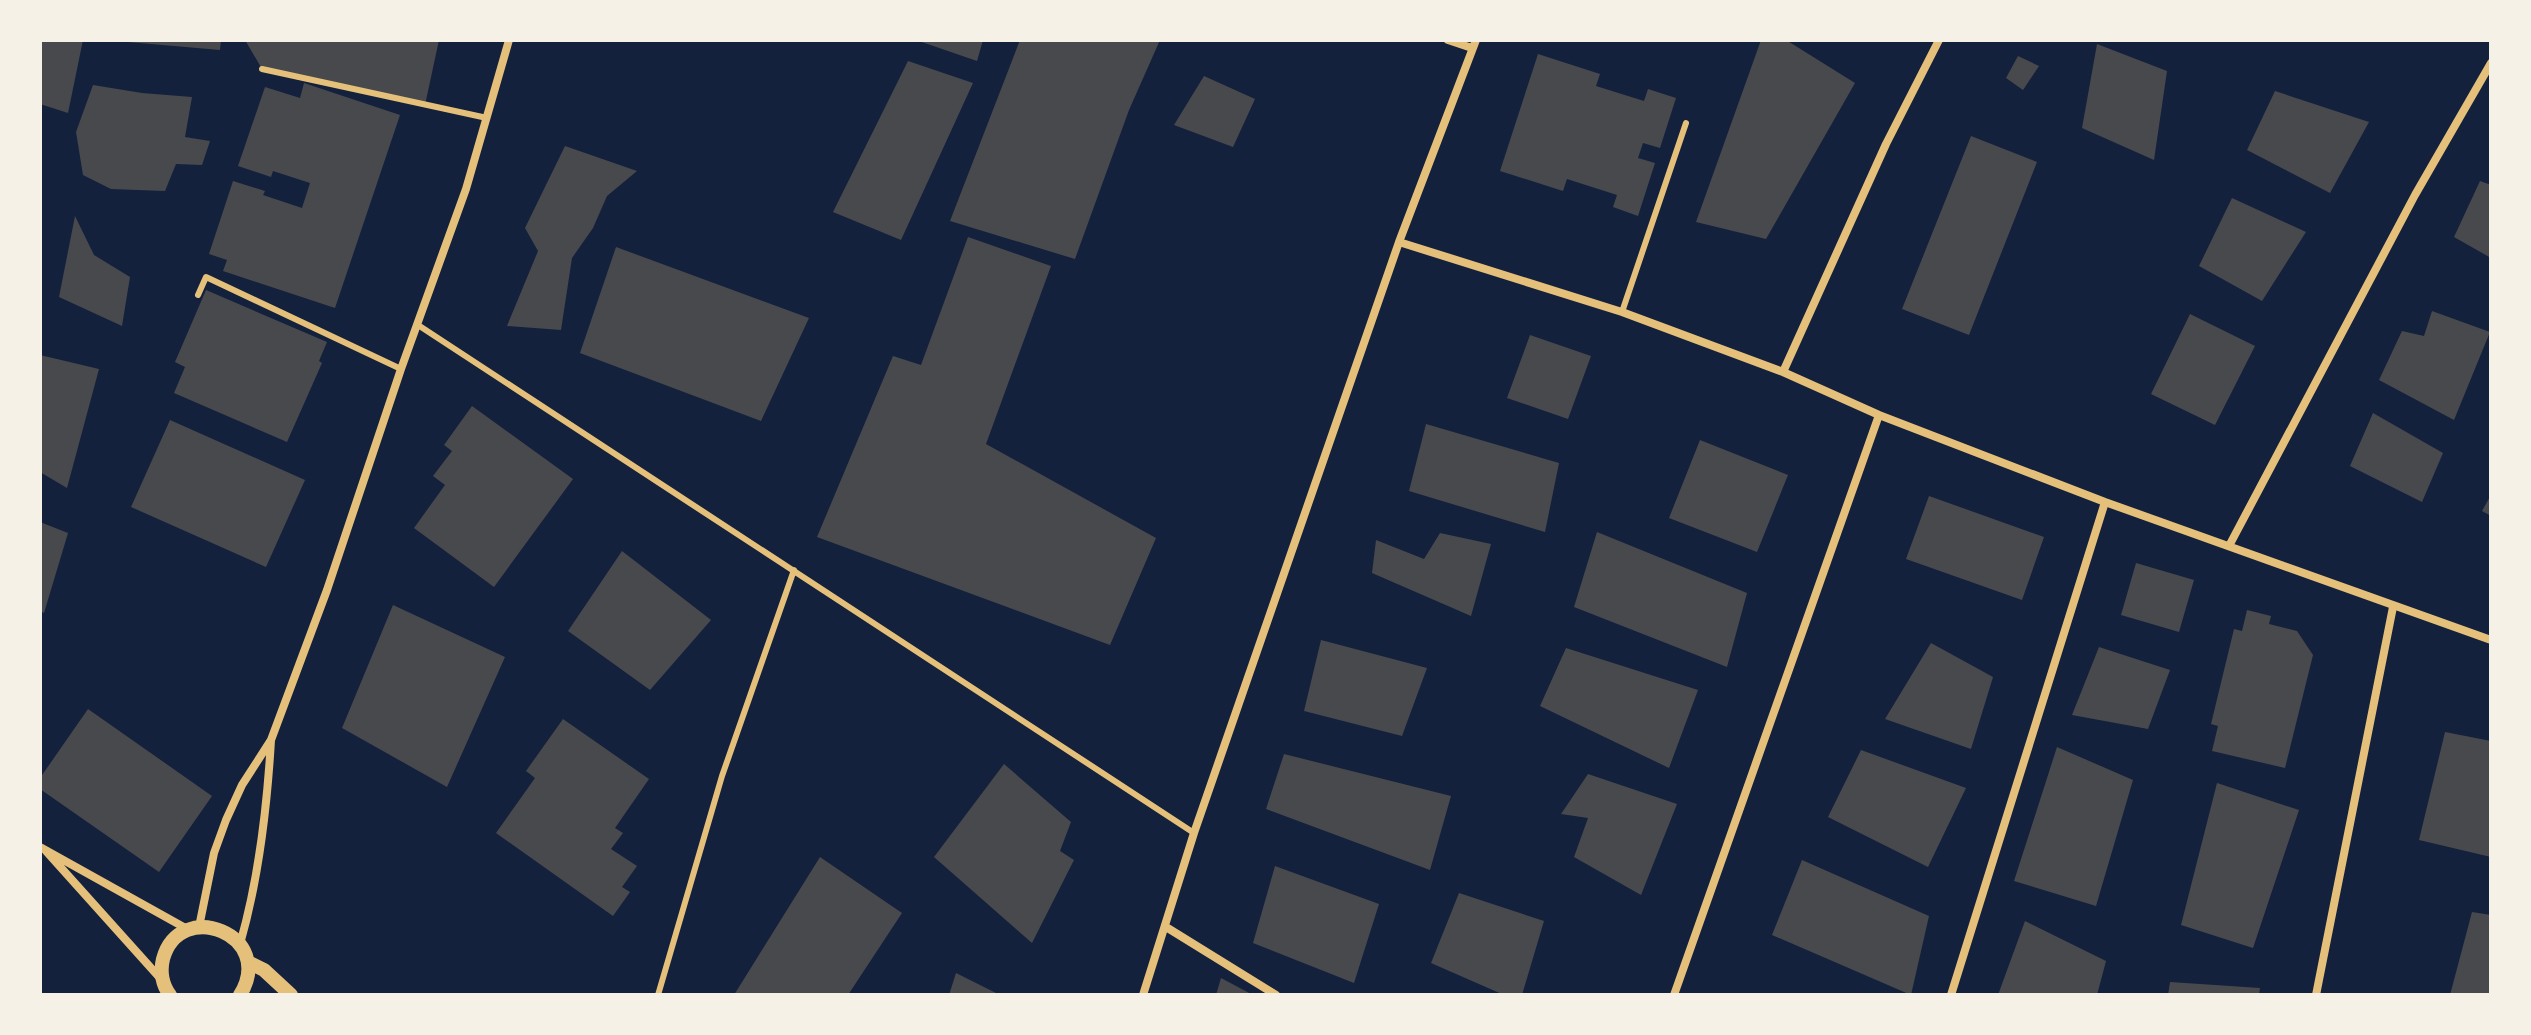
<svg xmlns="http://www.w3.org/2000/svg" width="2531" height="1035" font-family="'Zilla Slab',serif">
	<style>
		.building { fill: #48494c }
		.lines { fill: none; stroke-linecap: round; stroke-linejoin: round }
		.service { stroke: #e5c07b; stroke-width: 6 }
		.minor { stroke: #e5c07b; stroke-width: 8 }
		.tertiary { stroke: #e5c07b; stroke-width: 14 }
	</style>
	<rect width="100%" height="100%" fill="#14213d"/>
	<path class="building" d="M 40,40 L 83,40 L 68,113 L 40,104 Z
		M 128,40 L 221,40 L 220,50 L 128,42 Z
		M 245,40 L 439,40 L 425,105 L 262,69 Z
		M 916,40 L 983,40 L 977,61 Z
		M 1020,40 L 1160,40 L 1129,110 L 1075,259 L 950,221 Z
		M 1761,40 L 1786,40 L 1855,83 L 1766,239 L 1696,222 Z
		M 2097,44 L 2167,71 L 2154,160 L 2082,128 Z
		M 1538,54 L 1600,74 L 1596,86 L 1644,101 L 1648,89 L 1676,98 L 1660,148 L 1643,143 L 1638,158 L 1655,163 L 1638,216 L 1613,207 L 1617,195 L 1567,179 L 1563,191 L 1500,171 Z
		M 2018,56 L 2039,66 L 2023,90 L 2006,78 Z
		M 908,61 L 973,83 L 901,240 L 833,212 Z
		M 1204,76 L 1255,99 L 1233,147 L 1174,125 Z
		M 304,83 L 400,115 L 335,308 L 223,271 L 227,260 L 209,254 L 233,181 L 265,191 L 263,195 L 302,208 L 310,183 L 273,171 L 271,177 L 238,166 L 265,87 L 300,98 Z
		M 93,85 L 142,93 L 192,97 L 185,137 L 210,141 L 202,165 L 176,164 L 165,191 L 111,189 L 83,175 L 76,132 Z
		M 2275,91 L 2369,122 L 2330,193 L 2247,150 Z
		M 1971,136 L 2037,162 L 1969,335 L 1902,309 Z
		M 565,146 L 637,171 L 607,196 L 593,228 L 572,258 L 561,330 L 507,326 L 538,251 L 525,228 Z
		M 2480,181 L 2491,185 L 2491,258 L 2454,237 Z
		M 2232,198 L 2306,232 L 2262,301 L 2199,266 Z
		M 75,216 L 94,255 L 130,277 L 122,326 L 59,297 Z
		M 968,237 L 1051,266 L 986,444 L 1156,538 L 1110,645 L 817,537 L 893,356 L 921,365 Z
		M 616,247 L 809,318 L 761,421 L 580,353 Z
		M 206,290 L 327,342 L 319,361 L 322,363 L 287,442 L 174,393 L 185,367 L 175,362 Z
		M 2432,311 L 2490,332 L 2454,420 L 2379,380 L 2402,331 L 2424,336 Z
		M 2190,314 L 2255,346 L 2215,425 L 2151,394 Z
		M 1530,335 L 1591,356 L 1568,419 L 1507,398 Z
		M 40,355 L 99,369 L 67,488 L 40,472 Z
		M 472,406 L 573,479 L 494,587 L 414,528 L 445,485 L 433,476 L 452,451 L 444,445 Z
		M 2373,413 L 2443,453 L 2422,502 L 2350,466 Z
		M 170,420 L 305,480 L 266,567 L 131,507 Z
		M 1426,424 L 1559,463 L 1545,532 L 1409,491 Z
		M 1700,440 L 1788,475 L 1757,552 L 1669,518 Z
		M 2491,495 L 2491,516 L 2482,511 Z
		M 1929,496 L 2044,537 L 2022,600 L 1906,559 Z
		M 40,522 L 68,533 L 44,613 L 40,611 Z
		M 1597,532 L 1747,593 L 1727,667 L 1574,607 Z
		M 1440,533 L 1491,544 L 1471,616 L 1372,573 L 1376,540 L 1424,559 Z
		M 622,551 L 711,620 L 650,690 L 568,631 Z
		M 2136,563 L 2194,580 L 2179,632 L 2121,615 Z
		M 393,605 L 505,657 L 447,787 L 342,728 Z
		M 2247,610 L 2271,616 L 2269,624 L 2297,631 L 2313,655 L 2285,768 L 2212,751 L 2218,726 L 2211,724 L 2234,629 L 2242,631 Z
		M 1321,640 L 1427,668 L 1402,736 L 1304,711 Z
		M 1931,643 L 1993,677 L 1971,749 L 1885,719 Z
		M 2099,647 L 2170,670 L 2148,729 L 2072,715 Z
		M 1566,648 L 1698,690 L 1669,768 L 1540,706 Z
		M 88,709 L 212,796 L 159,872 L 40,789 L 40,778 Z
		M 563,719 L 649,779 L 615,828 L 623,833 L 611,849 L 637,866 L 622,887 L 630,892 L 613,916 L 496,833 L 535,778 L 526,771 Z
		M 2445,732 L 2491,741 L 2491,857 L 2419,840 Z
		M 2057,747 L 2133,780 L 2096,906 L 2014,881 Z
		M 1861,750 L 1966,788 L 1928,867 L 1828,817 Z
		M 1284,754 L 1451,796 L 1430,870 L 1266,809 Z
		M 1004,764 L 1071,822 L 1060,851 L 1074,860 L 1032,943 L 934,857 Z
		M 1588,774 L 1677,804 L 1641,895 L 1574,857 L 1588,818 L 1561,814 Z
		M 2217,783 L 2299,810 L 2253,948 L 2181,925 Z
		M 820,857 L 902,913 L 848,995 L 734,995 Z
		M 1802,860 L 1929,916 L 1911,995 L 1772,935 Z
		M 1275,866 L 1379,904 L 1354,983 L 1253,943 Z
		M 1459,893 L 1544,921 L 1522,995 L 1504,995 L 1431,963 Z
		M 2472,912 L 2491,915 L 2491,995 L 2450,995 Z
		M 2025,921 L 2106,961 L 2097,995 L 1998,995 Z
		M 956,973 L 1000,995 L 949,995 Z
		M 1221,978 L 1253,995 L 1216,995 Z
		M 2170,982 L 2260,988 L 2259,995 L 2168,995 Z"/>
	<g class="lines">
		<path class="service" d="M 262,69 L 487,118
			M 198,295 L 206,277 L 401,369
			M 1622,312 L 1686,123
			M 418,325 L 1194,833
			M 658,995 L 722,776 L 794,570"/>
		<path class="minor" d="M 1448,40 L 1472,48
			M 1399,242 L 1622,312 L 1783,372 L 1879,415 L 2105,502 L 2491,640
			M 1783,372 L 1886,144 L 1939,40
			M 2229,546 L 2415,195 L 2491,63
			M 40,847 L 189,930
			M 46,851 L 160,978
			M 199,927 L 214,853 L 226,820 L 242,785 L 271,740 L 327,590 L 401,369 L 466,189 L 509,40
			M 1166,927 L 1276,995
			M 240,944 C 259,878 267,809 271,740
			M 1143,995 L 1194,833 L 1399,242 L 1476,40
			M 1674,995 L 1879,415
			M 1951,995 L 2105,502
			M 2316,995 L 2393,607"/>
		<path class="tertiary" d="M 248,962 L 264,970 L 291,995
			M 170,995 C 162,985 160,971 163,959 C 180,897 277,935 240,995"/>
	</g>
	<rect width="2531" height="1035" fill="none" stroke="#f6f1e7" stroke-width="84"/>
</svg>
